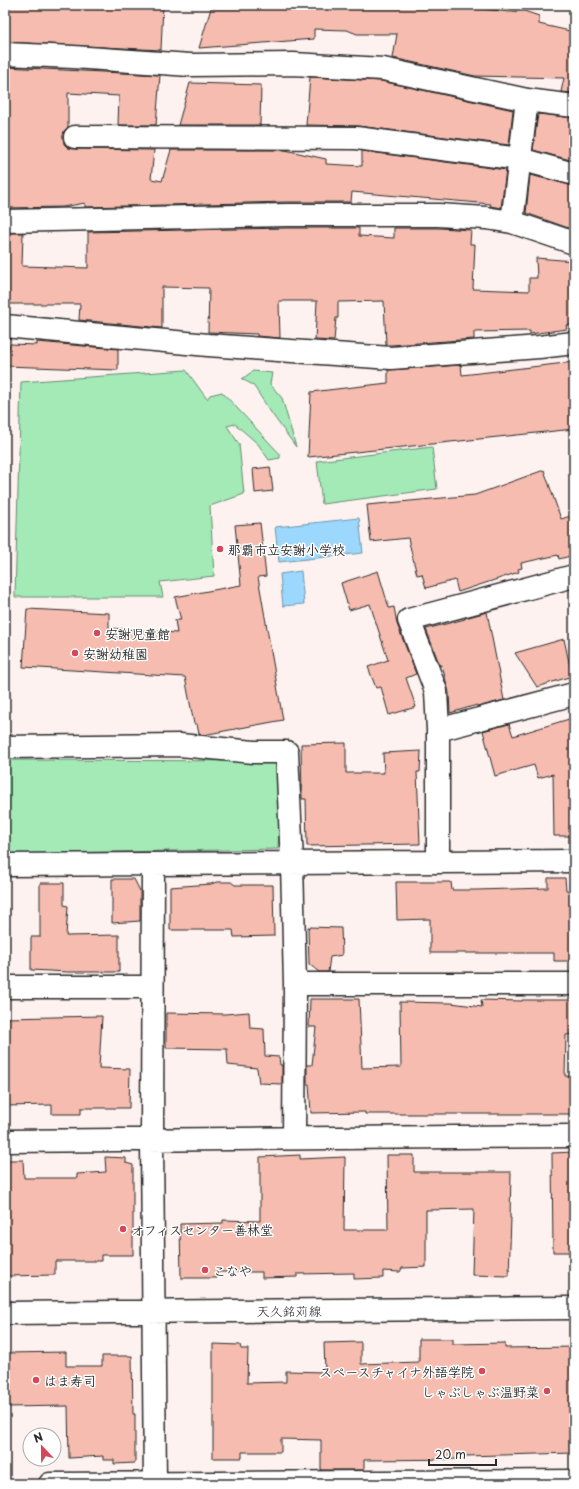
<svg xmlns="http://www.w3.org/2000/svg" width="579" height="1489" font-family="'Playpen Sans','Klee One',sans-serif">
	<style>
		.green { fill: #a3eab7; stroke: #678a71 }
		.water { fill: #9cd8fd; stroke: #6f93a9 }
		.building { fill: #f6bcaf; stroke: #2b2b2b }
		.lines { fill: none; stroke-linecap: round; stroke-linejoin: round }
		.minor-casing { stroke: #2b2b2b; stroke-width: 25 }
		.minor { stroke: #fff; stroke-width: 22 }
		.poi-dot { fill: #d1495b; stroke: #fff; stroke-width: 1.5 }
		.labels { text-anchor: middle; dominant-baseline: central; stroke-width: 3; stroke-linejoin: round; paint-order: stroke }
		.poi-label { font-size: 13px; font-weight: bold; fill: #2b2b2b; stroke: #fff; text-anchor: start }
		.street-label { font-size: 13px; fill: #2b2b2b; stroke: #fff }
	</style>
	<rect width="100%" height="100%" fill="#fdf2ef"/>
	<filter id="ink" filterUnits="userSpaceOnUse"><feTurbulence type="fractalNoise" baseFrequency=".025" numOctaves="2"/><feDisplacementMap in="SourceGraphic" scale="8" xChannelSelector="R" yChannelSelector="G"/><feConvolveMatrix kernelMatrix="1 2 1 2 8 2 1 2 1" color-interpolation-filters="sRGB"/></filter>
	<g filter="url(#ink)">
		<path class="green" d="M 186,370 L 207,399 L 210,395 L 222,392 L 280,454 L 280,458 L 269,460 L 258,444 L 235,424 L 227,426 L 239,444 L 244,494 L 210,506 L 214,576 L 160,582 L 163,597 L 15,597 L 21,382 Z
			M 253,371 L 272,373 L 270,384 L 282,398 L 296,447 L 272,414 L 253,385 L 242,379 Z
			M 432,447 L 437,489 L 322,504 L 317,461 Z
			M 5,760 L 281,761 L 278,849 L 5,854 Z"/>
		<path class="water" d="M 359,518 L 363,553 L 279,562 L 275,527 Z
			M 301,571 L 304,604 L 283,606 L 280,574 Z"/>
		<path class="building" d="M 163,5 L 161,50 L 5,42 L 5,6 Z
			M 212,5 L 443,5 L 510,12 L 524,11 L 539,16 L 539,24 L 574,32 L 574,93 L 561,92 L 564,78 L 475,76 L 393,58 L 397,34 L 357,34 L 347,30 L 314,29 L 314,39 L 199,48 Z
			M 5,67 L 160,75 L 156,125 L 118,125 L 119,96 L 68,93 L 68,127 L 64,131 L 63,137 L 64,144 L 68,148 L 75,149 L 154,150 L 151,179 L 162,181 L 171,150 L 285,150 L 326,159 L 326,164 L 362,166 L 362,151 L 506,170 L 501,208 L 490,206 L 491,204 L 352,192 L 351,202 L 287,202 L 85,207 L 85,203 L 63,207 L 5,208 L 7,132 L 5,132 Z
			M 310,77 L 381,81 L 513,110 L 509,145 L 358,126 L 306,125 Z
			M 190,83 L 261,85 L 260,125 L 178,125 Z
			M 538,114 L 574,118 L 574,161 L 533,150 Z
			M 530,175 L 574,186 L 574,230 L 526,213 Z
			M 287,228 L 359,228 L 359,236 L 394,238 L 394,228 L 439,228 L 471,230 L 470,244 L 475,244 L 473,289 L 529,291 L 529,278 L 537,278 L 536,258 L 574,261 L 574,325 L 566,325 L 567,329 L 530,334 L 530,331 L 474,332 L 474,339 L 391,345 L 386,345 L 384,301 L 338,302 L 338,318 L 336,318 L 334,341 L 315,340 L 317,301 L 279,301 L 280,338 L 257,336 L 257,334 L 208,332 L 209,288 L 162,287 L 162,328 L 79,320 L 80,304 L 5,304 L 5,233 L 23,233 L 22,266 L 88,268 L 88,232 Z
			M 37,342 L 118,349 L 118,370 L 5,366 L 10,344 L 37,345 Z
			M 574,362 L 574,429 L 308,457 L 311,392 L 388,383 L 388,370 L 461,365 L 462,375 Z
			M 270,467 L 273,491 L 255,493 L 253,469 Z
			M 544,470 L 561,519 L 574,515 L 574,555 L 559,559 L 558,555 L 521,563 L 522,568 L 518,569 L 519,572 L 458,592 L 455,580 L 426,588 L 422,574 L 417,575 L 408,538 L 371,542 L 367,505 L 475,495 Z
			M 260,523 L 266,576 L 258,577 L 283,720 L 203,735 L 199,734 L 197,724 L 194,724 L 185,677 L 23,667 L 27,609 L 109,613 L 109,628 L 177,633 L 175,620 L 181,620 L 175,597 L 241,585 L 235,525 Z
			M 378,571 L 389,608 L 394,607 L 397,624 L 416,674 L 406,678 L 416,707 L 389,715 L 381,687 L 376,688 L 368,667 L 388,660 L 370,604 L 349,610 L 341,583 Z
			M 487,612 L 504,700 L 477,707 L 477,705 L 450,713 L 449,693 L 442,665 L 440,666 L 426,629 L 465,619 L 465,618 Z
			M 564,639 L 572,676 L 537,687 L 515,653 Z
			M 569,719 L 574,728 L 574,836 L 554,836 L 553,774 L 538,778 L 534,765 L 495,776 L 483,731 L 509,724 L 513,736 Z
			M 346,743 L 346,773 L 384,773 L 383,753 L 421,751 L 420,772 L 417,772 L 420,844 L 307,846 L 306,799 L 302,799 L 301,744 Z
			M 548,878 L 565,878 L 566,890 L 574,891 L 574,961 L 554,961 L 554,953 L 430,953 L 430,919 L 397,920 L 396,882 L 451,882 L 452,890 L 476,890 L 548,888 Z
			M 112,879 L 134,879 L 140,891 L 140,921 L 112,923 Z
			M 217,882 L 231,882 L 235,885 L 273,885 L 274,936 L 234,937 L 233,930 L 170,930 L 170,887 L 211,884 Z
			M 40,883 L 64,883 L 64,905 L 68,906 L 66,936 L 119,935 L 119,972 L 68,972 L 31,970 L 31,937 L 40,937 Z
			M 308,927 L 341,928 L 342,955 L 330,957 L 328,972 L 319,972 L 309,964 Z
			M 310,999 L 359,999 L 362,1068 L 401,1067 L 400,1002 L 451,1003 L 482,1007 L 481,1000 L 522,1001 L 522,1000 L 574,1000 L 574,1034 L 566,1035 L 565,1076 L 574,1076 L 574,1114 L 365,1114 L 365,1112 L 311,1113 L 309,1084 L 307,1084 L 307,1065 L 312,1065 L 316,1027 L 309,1027 Z
			M 249,1012 L 250,1028 L 264,1029 L 265,1056 L 279,1057 L 280,1065 L 282,1065 L 282,1084 L 259,1083 L 257,1068 L 228,1065 L 227,1049 L 166,1048 L 166,1013 L 225,1014 Z
			M 102,1016 L 99,1068 L 130,1069 L 129,1108 L 81,1108 L 81,1114 L 52,1114 L 52,1105 L 5,1106 L 6,1018 Z
			M 574,1152 L 574,1252 L 553,1252 L 552,1153 Z
			M 300,1155 L 300,1159 L 345,1157 L 344,1230 L 388,1230 L 387,1155 L 414,1155 L 414,1172 L 511,1172 L 510,1218 L 511,1218 L 509,1276 L 472,1275 L 474,1209 L 426,1210 L 426,1267 L 402,1268 L 400,1272 L 383,1271 L 383,1278 L 354,1279 L 354,1273 L 297,1274 L 297,1277 L 262,1278 L 262,1272 L 217,1272 L 217,1278 L 181,1278 L 180,1224 L 223,1223 L 223,1220 L 260,1221 L 260,1157 Z
			M 105,1157 L 126,1158 L 126,1163 L 133,1165 L 133,1255 L 101,1255 L 101,1261 L 55,1261 L 55,1275 L 5,1276 L 5,1160 L 23,1160 L 24,1178 L 77,1178 L 77,1174 L 106,1172 Z
			M 419,1339 L 453,1339 L 453,1344 L 505,1343 L 505,1348 L 574,1347 L 574,1453 L 465,1456 L 465,1459 L 364,1460 L 364,1470 L 321,1470 L 321,1440 L 281,1439 L 281,1452 L 242,1452 L 242,1458 L 213,1458 L 213,1344 L 240,1345 L 241,1349 L 248,1349 L 247,1383 L 286,1382 L 286,1371 L 325,1372 L 324,1343 L 361,1342 L 361,1364 L 419,1362 Z
			M 66,1352 L 66,1366 L 102,1366 L 102,1356 L 132,1356 L 133,1414 L 135,1414 L 135,1463 L 114,1464 L 114,1460 L 103,1460 L 103,1456 L 69,1458 L 68,1406 L 5,1407 L 5,1353 Z"/>
		<g class="lines">
			<defs>
				<path id="minor" d="M 5,54 L 73,57 L 190,65 L 293,64 L 383,69 L 527,100 L 574,106
					M 75,137 L 356,138 L 520,159 L 574,174
					M 5,221 L 287,215 L 438,215 L 486,218 L 512,222 L 574,243
					M 512,222 L 527,100
					M 5,326 L 208,345 L 391,358 L 539,347 L 574,343
					M 438,730 L 574,694
					M 5,747 L 180,745 L 254,752 L 287,752 L 292,863 L 295,984 L 294,1138
					M 438,862 L 438,730 L 436,691 L 409,620 L 574,576
					M 153,864 L 152,1141 L 155,1484
					M 5,865 L 574,861
					M 295,984 L 574,984
					M 5,987 L 152,987
					M 5,1141 L 574,1136
					M 5,1313 L 574,1308
					M 50,1484 L 574,1481"/>
			</defs>
			<use href="#minor" class="minor-casing"/>
			<use href="#minor" class="minor"/>
		</g>
	</g>
	<g class="poi-dot">
		<circle cx="220" cy="549" r="4"/>
		<circle cx="97" cy="633" r="4"/>
		<circle cx="75" cy="653" r="4"/>
		<circle cx="123" cy="1229" r="4"/>
		<circle cx="205" cy="1270" r="4"/>
		<circle cx="482" cy="1371" r="4"/>
		<circle cx="36" cy="1380" r="4"/>
		<circle cx="547" cy="1391" r="4"/>
	</g>
	<g class="labels">
		<g class="poi-label">
			<text x="228" y="549">那覇市立安謝小学校</text>
			<text x="105" y="633">安謝児童館</text>
			<text x="83" y="653">安謝幼稚園</text>
			<text x="131" y="1229">オフィスセンター善林堂</text>
			<text x="213" y="1270">こなや</text>
			<text x="474" y="1371" text-anchor="end">スペースチャイナ外語学院</text>
			<text x="44" y="1380">はま寿司</text>
			<text x="539" y="1391" text-anchor="end">しゃぶしゃぶ温野菜</text>
		</g>
		<g class="street-label">
			<text x="289" y="1310">天久銘苅線</text>
		</g>
	</g>
	<rect width="579" height="1489" fill="none" stroke="#fff" stroke-width="20"/>
	<rect x="10" y="10" width="559" height="1469" fill="none" stroke="#2b2b2b" stroke-width="1.5" filter="url(#ink)"/>
	<g transform="translate(42 1447) rotate(338)"><circle r="19" fill="#ffffff" stroke="#aaaaaa"/>
	<path d="M0-3L7 15L0 10L-7 15Z" fill="#d1495b"/>
	<text y="-6" font-size="11" font-weight="bold" text-anchor="middle" fill="#2b2b2b">N</text>
	</g>
	<path d="M429 1459v6h67v-6" fill="none" stroke="#2b2b2b" stroke-width="2"/>
	<text x="435" y="1459" font-size="12" fill="#2b2b2b" stroke="#ffffff" stroke-width="3" paint-order="stroke">20 m</text>
</svg>
